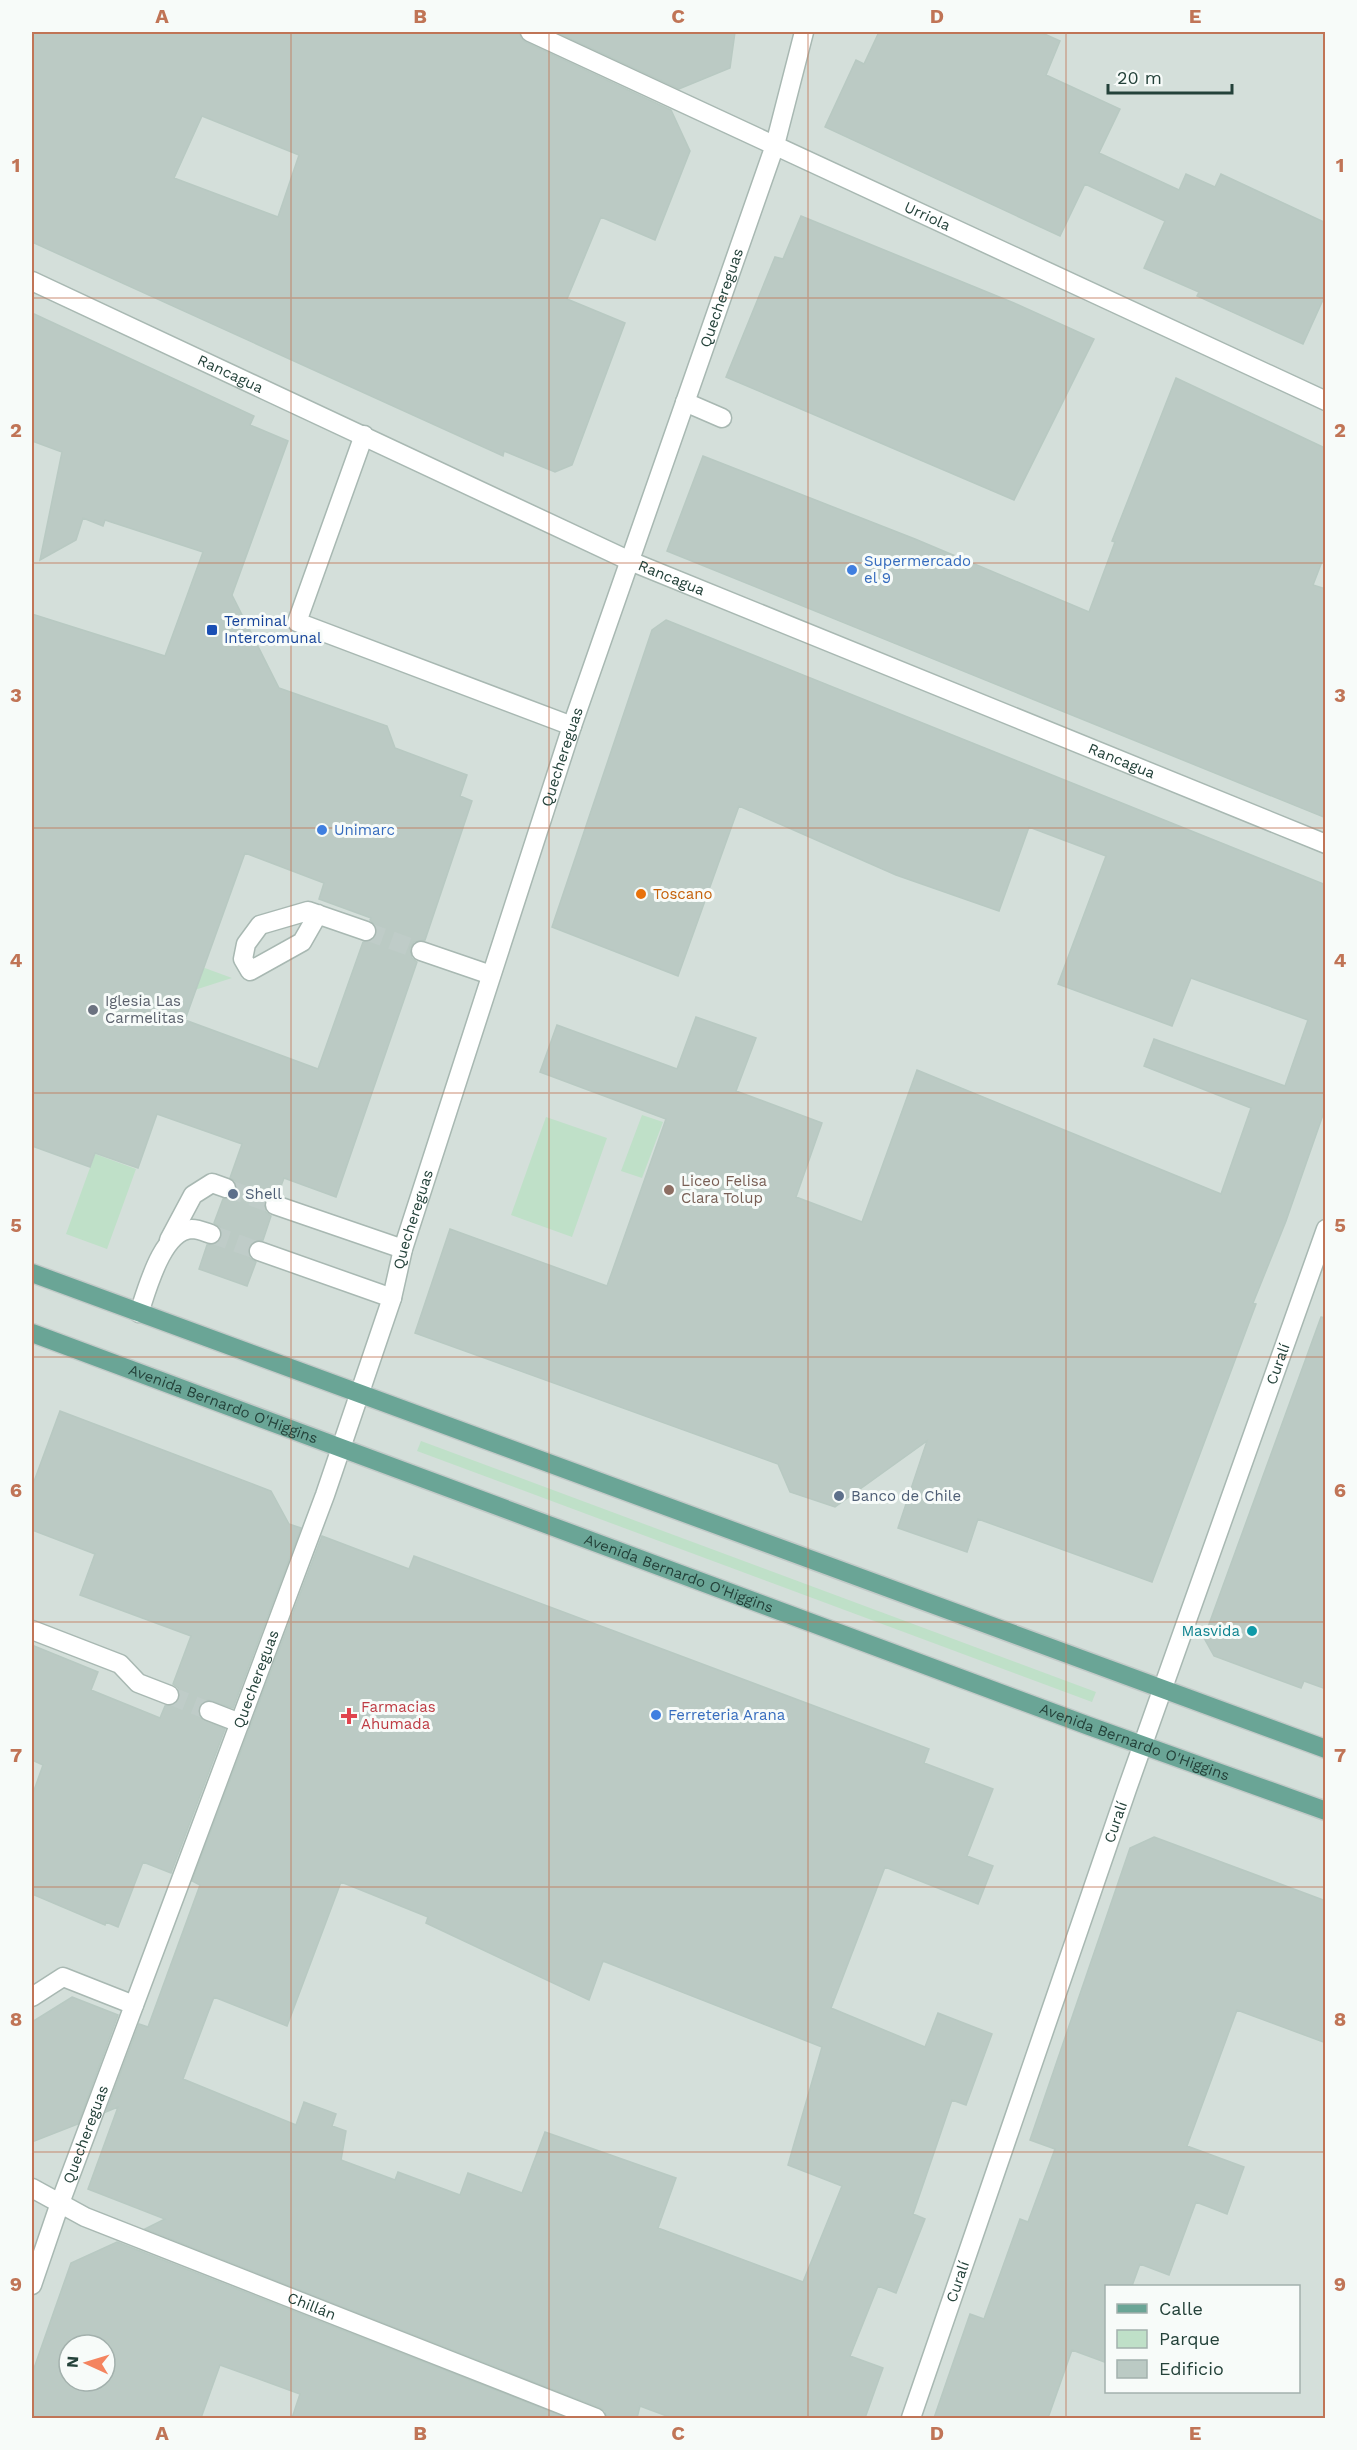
<svg xmlns="http://www.w3.org/2000/svg" width="1357" height="2450" font-family="'Work Sans',sans-serif">
	<style>
		.built { fill: #d4dfda; fill-rule: evenodd }
		.green { fill: #bfe0c8 }
		.building { fill: #bbcac4; stroke: #b8c9c2; stroke-width: 1.5; fill-rule: evenodd }
		.lines { fill: none; stroke-linecap: round; stroke-linejoin: round }
		.minor-tunnel { stroke: #bfccc8; stroke-width: 18; stroke-dasharray: 18 9; stroke-linecap: butt }
		.minor-casing { stroke: #a8b8b2; stroke-width: 21 }
		.major-casing { stroke: #c2cac8; stroke-width: 21 }
		.minor { stroke: #fff; stroke-width: 18 }
		.major { stroke: #6aa596; stroke-width: 18 }
		.grid { fill: none; stroke: #c07456; stroke-width: 1.5; stroke-opacity: 0.55 }
		.shop-dot { fill: #3f7fe0; stroke: #f7fbf9; stroke-width: 2 }
		.transit-dot { fill: #1a4fb4; stroke: #f7fbf9; stroke-width: 2 }
		.food-dot { fill: #e8710a; stroke: #f7fbf9; stroke-width: 2 }
		.worship-dot { fill: #6b7280; stroke: #f7fbf9; stroke-width: 2 }
		.education-dot { fill: #8d6e63; stroke: #f7fbf9; stroke-width: 2 }
		.service-dot { fill: #5c6f8a; stroke: #f7fbf9; stroke-width: 2 }
		.culture-dot { fill: #0f9aa8; stroke: #f7fbf9; stroke-width: 2 }
		.health-dot { fill: #e0444e; stroke: #f7fbf9; stroke-width: 2 }
		.labels { text-anchor: middle; dominant-baseline: central; stroke-width: 6; stroke-linejoin: round; paint-order: stroke }
		.street-label { font-size: 15px; fill: #24423a; stroke: #f7fbf9 }
		.shop-label { font-size: 15px; fill: #366cbe; stroke: #f7fbf9; text-anchor: start }
		.transit-label { font-size: 15px; fill: #164399; stroke: #f7fbf9; text-anchor: start }
		.food-label { font-size: 15px; fill: #c56008; stroke: #f7fbf9; text-anchor: start }
		.worship-label { font-size: 15px; fill: #5b616d; stroke: #f7fbf9; text-anchor: start }
		.education-label { font-size: 15px; fill: #785e54; stroke: #f7fbf9; text-anchor: start }
		.service-label { font-size: 15px; fill: #4e5e75; stroke: #f7fbf9; text-anchor: start }
		.culture-label { font-size: 15px; fill: #0d838f; stroke: #f7fbf9; text-anchor: end }
		.health-label { font-size: 15px; fill: #be3a42; stroke: #f7fbf9; text-anchor: start }
		.neatline { fill: none; stroke: #c07456; stroke-width: 2 }
		.grid-label { font-size: 20px; text-anchor: middle; font-weight: bold; fill: #c07456 }
	</style>
	<rect width="100%" height="100%" fill="#e6efeb"/>
	<path class="built" d="M 32,32 L 1325,32 L 1325,2418 L 32,2418 ZM 1106,2286 L 1298,2286 L 1298,2392 L 1106,2392 ZM 69,2345 L 105,2345 L 105,2381 L 69,2381 Z"/>
	<path class="green" d="M 183,960 L 232,978 L 179,995 Z
		M 642,1115 L 663,1122 L 642,1178 L 621,1171 Z
		M 546,1117 L 607,1138 L 572,1237 L 511,1215 Z
		M 95,1154 L 136,1169 L 107,1249 L 66,1234 Z
		M 421,1441 L 1096,1692 L 1092,1702 L 417,1451 Z"/>
	<path class="building" d="M 32,32 L 519,32 L 521,38 L 525,42 L 671,110 L 690,151 L 655,240 L 601,217 L 567,299 L 625,323 L 572,465 L 555,472 L 504,451 L 503,456 L 32,242 ZM 202,116 L 299,155 L 278,217 L 174,178 Z
		M 556,32 L 735,32 L 730,68 L 679,89 Z
		M 879,32 L 1040,32 L 1060,41 L 1046,75 L 1120,109 L 1099,153 L 1179,190 L 1186,174 L 1215,187 L 1221,174 L 1326,223 L 1326,293 L 1303,344 L 1197,296 L 1199,292 L 1144,268 L 1165,221 L 1085,184 L 1060,236 L 825,127 L 856,60 L 864,64 Z
		M 801,216 L 1014,303 L 1094,339 L 1014,500 L 726,377 L 775,257 L 783,259 Z
		M 32,313 L 254,416 L 250,425 L 288,441 L 232,595 L 279,688 L 387,726 L 395,748 L 467,775 L 460,796 L 472,801 L 425,940 L 414,942 L 410,948 L 412,958 L 417,962 L 336,1197 L 284,1178 L 278,1194 L 268,1196 L 264,1202 L 266,1212 L 271,1216 L 263,1240 L 252,1242 L 248,1248 L 250,1258 L 256,1262 L 247,1286 L 199,1269 L 207,1245 L 218,1243 L 222,1237 L 220,1227 L 214,1223 L 223,1199 L 233,1197 L 237,1191 L 235,1181 L 230,1178 L 242,1144 L 157,1114 L 138,1168 L 95,1153 L 90,1167 L 32,1146 L 32,614 L 165,656 L 203,552 L 105,520 L 103,526 L 83,518 L 76,540 L 40,560 L 62,452 L 32,441 ZM 245,853 L 324,883 L 319,899 L 371,918 L 370,920 L 377,928 L 374,939 L 363,942 L 318,1069 L 185,1020 Z
		M 1176,378 L 1325,448 L 1326,551 L 1313,585 L 1326,589 L 1326,818 L 667,551 L 703,456 L 915,539 L 1089,612 L 1115,542 L 1112,541 Z
		M 666,620 L 1326,885 L 1326,1106 L 1286,1221 L 1253,1303 L 1256,1304 L 1152,1582 L 978,1519 L 967,1552 L 898,1528 L 927,1441 L 835,1507 L 790,1492 L 778,1464 L 415,1333 L 450,1229 L 607,1286 L 666,1119 L 540,1072 L 557,1025 L 677,1069 L 696,1017 L 756,1038 L 736,1091 L 822,1123 L 796,1197 L 862,1222 L 917,1070 L 1221,1194 L 1251,1108 L 1144,1066 L 1154,1039 L 1285,1086 L 1308,1020 L 1191,978 L 1172,1026 L 1058,984 L 1106,856 L 1029,827 L 999,911 L 896,875 L 739,806 L 678,976 L 552,927 L 652,630 Z
		M 1321,1317 L 1326,1318 L 1326,1689 L 1304,1681 L 1301,1688 L 1214,1656 L 1204,1638 Z
		M 60,1411 L 271,1491 L 289,1524 L 301,1528 L 233,1708 L 208,1700 L 202,1702 L 198,1708 L 201,1718 L 225,1729 L 171,1873 L 143,1862 L 118,1927 L 106,1922 L 105,1925 L 32,1894 L 32,1796 L 43,1765 L 32,1760 L 32,1645 L 98,1672 L 91,1690 L 160,1718 L 165,1706 L 176,1704 L 180,1698 L 178,1688 L 173,1684 L 191,1636 L 80,1595 L 95,1554 L 32,1530 L 32,1487 Z
		M 322,1536 L 409,1569 L 414,1556 L 929,1749 L 924,1763 L 993,1789 L 967,1856 L 993,1866 L 978,1904 L 885,1867 L 831,2008 L 925,2047 L 938,2013 L 992,2034 L 966,2105 L 952,2100 L 913,2214 L 925,2219 L 896,2293 L 878,2286 L 850,2356 L 883,2368 L 865,2418 L 672,2418 L 640,2406 L 637,2418 L 607,2418 L 605,2411 L 600,2408 L 145,2229 L 165,2219 L 88,2189 L 118,2107 L 106,2112 L 139,2024 L 148,2027 L 200,1885 L 192,1881 ZM 341,1882 L 428,1917 L 426,1923 L 589,2000 L 603,1961 L 822,2047 L 788,2165 L 842,2186 L 803,2282 L 658,2228 L 676,2178 L 545,2132 L 522,2193 L 468,2173 L 460,2195 L 398,2172 L 395,2180 L 341,2160 L 346,2131 L 332,2126 L 336,2114 L 304,2102 L 296,2125 L 183,2079 L 214,1997 L 287,2026 Z
		M 1154,1837 L 1326,1901 L 1326,2043 L 1237,2010 L 1187,2146 L 1244,2167 L 1227,2214 L 1196,2202 L 1169,2275 L 1140,2264 L 1132,2286 L 1107,2286 L 1107,2363 L 1072,2350 L 1048,2418 L 934,2418 L 970,2314 L 984,2319 L 1020,2219 L 1028,2222 L 1055,2149 L 1030,2140 L 1130,1848 Z
		M 72,1997 L 118,2015 L 78,2124 L 32,2142 L 32,2022 Z
		M 117,2242 L 567,2418 L 292,2418 L 300,2394 L 220,2365 L 201,2418 L 32,2418 L 32,2374 L 71,2263 ZM 69,2345 L 105,2345 L 105,2381 L 69,2381 Z"/>
	<g class="lines">
		<path class="minor-tunnel" d="M 366,931 L 421,951
			M 226,1188 L 275,1205
			M 211,1234 L 259,1251
			M 169,1695 L 209,1711"/>
		<defs>
			<g id="minor">
				<path id="s1" d="M 530,32 L 1326,401"/>
				<path id="s2" d="M 32,281 L 630,561 L 1326,844"/>
				<path d="M 685,402 L 722,418"/>
				<path d="M 364,435 L 297,622 L 572,726"/>
				<path d="M 318,914 L 302,942 L 250,971 L 243,959 L 246,944 L 260,925 L 308,911 L 366,931"/>
				<path d="M 421,951 L 491,975"/>
				<path d="M 275,1205 L 403,1249"/>
				<path d="M 169,1240 L 193,1195 L 212,1183 L 226,1188"/>
				<path d="M 259,1251 L 392,1298"/>
				<path d="M 139,1313 C 147,1290 162,1230 192,1229 C 198,1229 205,1232 211,1234"/>
				<path d="M 32,1630 L 120,1664 L 138,1683 L 169,1695"/>
				<path d="M 209,1711 L 240,1723"/>
				<path d="M 32,1997 L 63,1977 L 134,2005"/>
				<path id="s3" d="M 32,2188 L 85,2217 L 596,2418"/>
				<path id="s4" d="M 32,2285 L 60,2203 L 325,1495 L 392,1298 L 403,1249 L 572,726 L 775,145 L 804,32"/>
				<path id="s5" d="M 911,2418 L 1127,1789 L 1326,1229"/>
			</g>
			<g id="major">
				<path d="M 32,1273 L 1326,1749"/>
				<path id="s6" d="M 32,1333 L 1089,1726 L 1326,1811"/>
			</g>
		</defs>
		<use href="#minor" class="minor-casing"/>
		<use href="#major" class="major-casing"/>
		<use href="#minor" class="minor"/>
		<use href="#major" class="major"/>
	</g>
	<path class="grid" d="M 291,32 L 291,2418M 549,32 L 549,2418M 808,32 L 808,2418M 1066,32 L 1066,2418M 32,298 L 1326,298M 32,563 L 1326,563M 32,828 L 1326,828M 32,1093 L 1326,1093M 32,1357 L 1326,1357M 32,1622 L 1326,1622M 32,1887 L 1326,1887M 32,2152 L 1326,2152"/>
	<g class="shop-dot">
		<circle cx="852" cy="570" r="6"/>
		<circle cx="322" cy="830" r="6"/>
		<circle cx="656" cy="1715" r="6"/>
	</g>
	<rect class="transit-dot" x="206" y="624" width="12" height="12" rx="3"/>
	<circle class="food-dot" cx="641" cy="894" r="6"/>
	<circle class="worship-dot" cx="93" cy="1010" r="6"/>
	<circle class="education-dot" cx="669" cy="1190" r="6"/>
	<g class="service-dot">
		<circle cx="233" cy="1194" r="6"/>
		<circle cx="839" cy="1496" r="6"/>
	</g>
	<circle class="culture-dot" cx="1252" cy="1631" r="6"/>
	<path class="health-dot" d="M346 1707h6v6h6v6h-6v6h-6v-6h-6v-6h6z"/>
	<g class="labels">
		<g class="street-label">
			<text stroke="none"><textPath href="#s1" startOffset="438">Urriola</textPath></text>
			<text stroke="none"><textPath href="#s4" startOffset="2104">Quechereguas</textPath></text>
			<text stroke="none"><textPath href="#s2" startOffset="219">Rancagua</textPath></text>
			<text stroke="none"><textPath href="#s2" startOffset="705">Rancagua</textPath></text>
			<text stroke="none"><textPath href="#s4" startOffset="1618">Quechereguas</textPath></text>
			<text stroke="none"><textPath href="#s2" startOffset="1191">Rancagua</textPath></text>
			<text stroke="none"><textPath href="#s4" startOffset="1132">Quechereguas</textPath></text>
			<text stroke="none"><textPath href="#s5" startOffset="1116">Curalí</textPath></text>
			<text stroke="none"><textPath href="#s6" startOffset="204">Avenida Bernardo O'Higgins</textPath></text>
			<text stroke="none"><textPath href="#s6" startOffset="690">Avenida Bernardo O'Higgins</textPath></text>
			<text stroke="none"><textPath href="#s4" startOffset="646">Quechereguas</textPath></text>
			<text stroke="none"><textPath href="#s6" startOffset="1176">Avenida Bernardo O'Higgins</textPath></text>
			<text stroke="none"><textPath href="#s5" startOffset="630">Curalí</textPath></text>
			<text stroke="none"><textPath href="#s4" startOffset="160">Quechereguas</textPath></text>
			<text stroke="none"><textPath href="#s5" startOffset="144">Curalí</textPath></text>
			<text stroke="none"><textPath href="#s3" startOffset="304">Chillán</textPath></text>
		</g>
		<g class="shop-label">
			<text x="864" y="561">Supermercado<tspan x="864" dy="17">el 9</tspan></text>
			<text x="334" y="830">Unimarc</text>
			<text x="668" y="1715">Ferreteria Arana</text>
		</g>
		<g class="transit-label">
			<text x="224" y="621">Terminal<tspan x="224" dy="17">Intercomunal</tspan></text>
		</g>
		<g class="food-label">
			<text x="653" y="894">Toscano</text>
		</g>
		<g class="worship-label">
			<text x="105" y="1001">Iglesia Las<tspan x="105" dy="17">Carmelitas</tspan></text>
		</g>
		<g class="education-label">
			<text x="681" y="1181">Liceo Felisa<tspan x="681" dy="17">Clara Tolup</tspan></text>
		</g>
		<g class="service-label">
			<text x="245" y="1194">Shell</text>
			<text x="851" y="1496">Banco de Chile</text>
		</g>
		<g class="culture-label">
			<text x="1240" y="1631">Masvida</text>
		</g>
		<g class="health-label">
			<text x="361" y="1707">Farmacias<tspan x="361" dy="17">Ahumada</tspan></text>
		</g>
	</g>
	<rect width="1357" height="2450" fill="none" stroke="#f7fbf9" stroke-width="66"/>
	<rect x="1105" y="2285" width="195" height="108" fill="#f7fbf9" stroke="#a3b1ad" stroke-width="1.5"/>
	<rect x="1117" y="2304" width="30" height="9" fill="#6aa596" stroke="#a3b1ad" stroke-width="1.5"/>
	<text x="1159" y="2315" font-size="18" fill="#24423a">Calle</text>
	<rect x="1117" y="2330" width="30" height="18" fill="#bfe0c8" stroke="#a3b1ad" stroke-width="1.5"/>
	<text x="1159" y="2345" font-size="18" fill="#24423a">Parque</text>
	<rect x="1117" y="2360" width="30" height="18" fill="#bbcac4" stroke="#a3b1ad" stroke-width="1.5"/>
	<text x="1159" y="2375" font-size="18" fill="#24423a">Edificio</text>
	<g transform="translate(87 2363) rotate(274)"><circle r="28" fill="#f7fbf9" stroke="#a3b1ad" stroke-width="1.5"/>
	<path d="M0-4.5L10 22L0 15L-10 22Z" fill="#f4845f"/>
	<text y="-9" font-size="16" font-weight="bold" text-anchor="middle" fill="#24423a">N</text>
	</g>
	<path d="M1108 84v9h124v-9" fill="none" stroke="#24423a" stroke-width="3"/>
	<text x="1117" y="84" font-size="18" fill="#24423a" stroke="#f7fbf9" stroke-width="4.5" paint-order="stroke">20 m</text>
	<rect x="33" y="33" width="1291" height="2384" class="neatline"/>
	<g class="grid-label">
		<text x="162" y="23">A</text>
		<text x="420" y="23">B</text>
		<text x="678" y="23">C</text>
		<text x="937" y="23">D</text>
		<text x="1195" y="23">E</text>
		<text x="16" y="172">1</text>
		<text x="1340" y="172">1</text>
		<text x="16" y="437">2</text>
		<text x="1340" y="437">2</text>
		<text x="16" y="702">3</text>
		<text x="1340" y="702">3</text>
		<text x="16" y="967">4</text>
		<text x="1340" y="967">4</text>
		<text x="16" y="1232">5</text>
		<text x="1340" y="1232">5</text>
		<text x="16" y="1497">6</text>
		<text x="1340" y="1497">6</text>
		<text x="16" y="1762">7</text>
		<text x="1340" y="1762">7</text>
		<text x="16" y="2026">8</text>
		<text x="1340" y="2026">8</text>
		<text x="16" y="2291">9</text>
		<text x="1340" y="2291">9</text>
		<text x="162" y="2440">A</text>
		<text x="420" y="2440">B</text>
		<text x="678" y="2440">C</text>
		<text x="937" y="2440">D</text>
		<text x="1195" y="2440">E</text>
	</g>
</svg>
